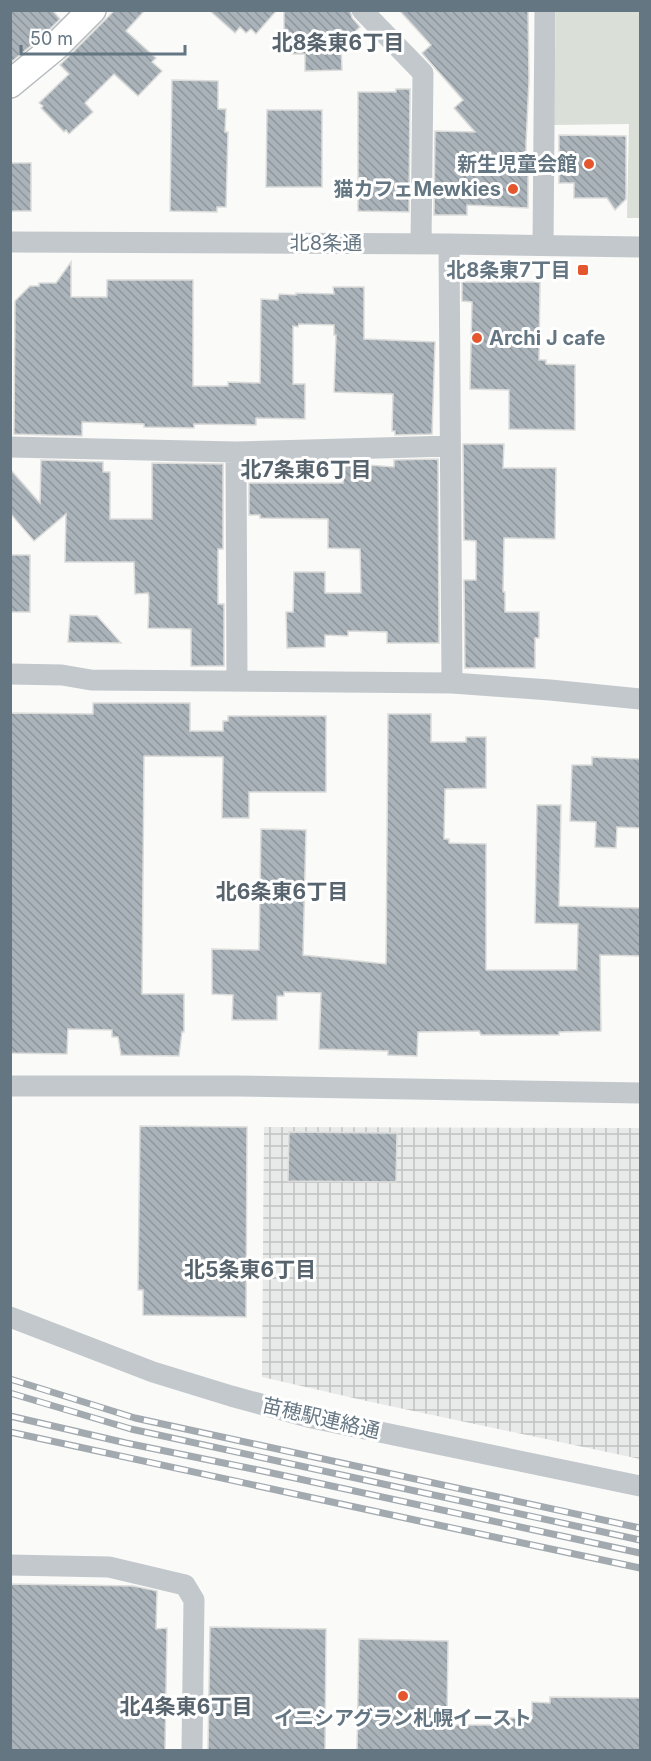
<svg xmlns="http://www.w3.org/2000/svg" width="651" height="1761" font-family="Inter,'Noto Sans JP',sans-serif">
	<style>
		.industrial { fill: url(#industrial-grid) }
		.green { fill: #dadfd7 }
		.building { fill: url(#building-back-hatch); stroke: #dcdcda; stroke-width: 1.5 }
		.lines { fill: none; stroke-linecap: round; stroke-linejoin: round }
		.major-casing { stroke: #b5babe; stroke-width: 30 }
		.minor { stroke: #c3c8cc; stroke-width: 21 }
		.major { stroke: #fff; stroke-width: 27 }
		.rail-casing { stroke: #a2aab0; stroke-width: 7 }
		.rail { stroke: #fff; stroke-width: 4.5; stroke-dasharray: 14; stroke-linecap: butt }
		.poi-dot { fill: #e4572e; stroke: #fff; stroke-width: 2 }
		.labels { text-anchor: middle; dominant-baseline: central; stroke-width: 6; stroke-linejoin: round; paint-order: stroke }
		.poi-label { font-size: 20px; font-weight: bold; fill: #657683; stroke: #fff; text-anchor: end }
		.street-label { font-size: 20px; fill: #657683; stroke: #fff }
		.neighbourhood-label { font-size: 21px; font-weight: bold; fill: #57646e; stroke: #fff }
	</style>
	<defs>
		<pattern id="industrial-grid" width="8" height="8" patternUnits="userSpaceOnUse" patternTransform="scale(1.5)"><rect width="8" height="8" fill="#e8e9e9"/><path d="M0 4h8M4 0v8" fill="none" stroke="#c0c1c2"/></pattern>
		<pattern id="building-back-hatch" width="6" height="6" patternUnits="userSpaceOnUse" patternTransform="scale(1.5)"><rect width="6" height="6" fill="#aab3b9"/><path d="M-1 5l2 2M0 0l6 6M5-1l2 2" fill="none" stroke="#8e969c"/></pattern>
	</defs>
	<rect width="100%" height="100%" fill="#fafaf8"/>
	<path class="industrial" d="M 264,1127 L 640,1128 L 640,1459 L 371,1402 L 262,1377 Z"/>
	<path class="green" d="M 556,11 L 640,11 L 640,218 L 627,218 L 629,124 L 554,125 Z"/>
	<path class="building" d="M 10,10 L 52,10 L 60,19 L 45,34 L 10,63 Z
		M 115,10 L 145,10 L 126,31 L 156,58 L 152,62 L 162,71 L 138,96 L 114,74 L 85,103 L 93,112 L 69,134 L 66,130 L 64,132 L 41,108 L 43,106 L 39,103 L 69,74 L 60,65 Z
		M 209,10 L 277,10 L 256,34 L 251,29 L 246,33 L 240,27 L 235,33 Z
		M 284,10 L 350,10 L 352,18 L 360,27 L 341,44 L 342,70 L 305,71 L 305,54 L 284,54 Z
		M 399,10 L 528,10 L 529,80 L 526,144 L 526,168 L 528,168 L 528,208 L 467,205 L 467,215 L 434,215 L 435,131 L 475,132 L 454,108 L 463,100 L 422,53 L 431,45 Z
		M 172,80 L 218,81 L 218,109 L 226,109 L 225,132 L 228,132 L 226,207 L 217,207 L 217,212 L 170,211 Z
		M 396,89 L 410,89 L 409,212 L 358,211 L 358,92 L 396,92 Z
		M 267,110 L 322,110 L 322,187 L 266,187 Z
		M 559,135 L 626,136 L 626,199 L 615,210 L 607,198 L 574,198 L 574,183 L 559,183 Z
		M 10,163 L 31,163 L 31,211 L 10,211 Z
		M 71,262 L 71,297 L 107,297 L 107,280 L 193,280 L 193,386 L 228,386 L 228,382 L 260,383 L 261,299 L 278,300 L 279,294 L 296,295 L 296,293 L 334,294 L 333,287 L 364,287 L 364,339 L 435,342 L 432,434 L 395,435 L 395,431 L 392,431 L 393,394 L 334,392 L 336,335 L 334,335 L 334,325 L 299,324 L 298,327 L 293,326 L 293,384 L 305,384 L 305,419 L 256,418 L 256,425 L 194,424 L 194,428 L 144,427 L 144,424 L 82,422 L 82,436 L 14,434 L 15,301 L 30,286 L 39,286 L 39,283 L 56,283 Z
		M 462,282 L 540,282 L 539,360 L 546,360 L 546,364 L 575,365 L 575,430 L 509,429 L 509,390 L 470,389 L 472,302 L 462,301 Z
		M 463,444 L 504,444 L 503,468 L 556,468 L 555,539 L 504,538 L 503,592 L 505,592 L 505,612 L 539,612 L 539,638 L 535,638 L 535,668 L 465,668 L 464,580 L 476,580 L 476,541 L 464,540 Z
		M 438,459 L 439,643 L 387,643 L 387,632 L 348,631 L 348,636 L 325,635 L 325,647 L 287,648 L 286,612 L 293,612 L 294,572 L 325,572 L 325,593 L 361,593 L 360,549 L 328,548 L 328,519 L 260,518 L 260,515 L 249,515 L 249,483 L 343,483 L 343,463 L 394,467 L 394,460 Z
		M 41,460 L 103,462 L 103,472 L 110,472 L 110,519 L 152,519 L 152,463 L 223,464 L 223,549 L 218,549 L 218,604 L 224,604 L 224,666 L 191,666 L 191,629 L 148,628 L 149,597 L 148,593 L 135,594 L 134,562 L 65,562 L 66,514 L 34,541 L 10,513 L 10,469 L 40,503 Z
		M 10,555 L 30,555 L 30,612 L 10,612 Z
		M 70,615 L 97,616 L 121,643 L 68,642 Z
		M 93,703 L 190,703 L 190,731 L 223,731 L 223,721 L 228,721 L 228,716 L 326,716 L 326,792 L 249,792 L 249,818 L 222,818 L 223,757 L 144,756 L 142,994 L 184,994 L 184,1032 L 182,1032 L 179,1056 L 121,1055 L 118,1037 L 112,1037 L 112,1030 L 68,1029 L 67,1054 L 10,1053 L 10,713 L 93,714 Z
		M 388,714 L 431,714 L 431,742 L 466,742 L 466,737 L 486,737 L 486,788 L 445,789 L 444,839 L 449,839 L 449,843 L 486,844 L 486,970 L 577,970 L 578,924 L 535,923 L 537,805 L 561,805 L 559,906 L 640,908 L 640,956 L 600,955 L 601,1031 L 559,1032 L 559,1035 L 481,1035 L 479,1031 L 418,1032 L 417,1056 L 388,1055 L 388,1051 L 319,1049 L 321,993 L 284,992 L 284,996 L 277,996 L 277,1020 L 232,1020 L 233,995 L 212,994 L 212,949 L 259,950 L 261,829 L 306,830 L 303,955 L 386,964 Z
		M 592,757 L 640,759 L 640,828 L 617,827 L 616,848 L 595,847 L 596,822 L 570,821 L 572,765 L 592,765 Z
		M 140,1126 L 247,1127 L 246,1317 L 143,1315 L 143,1290 L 138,1290 Z
		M 289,1132 L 397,1133 L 396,1182 L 288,1181 Z
		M 10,1584 L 133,1586 L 157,1591 L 156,1629 L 167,1628 L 165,1750 L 10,1750 Z
		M 210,1627 L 326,1629 L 325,1750 L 208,1750 Z
		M 359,1639 L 448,1641 L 447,1725 L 496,1725 L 496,1718 L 532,1718 L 532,1702 L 550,1703 L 550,1697 L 640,1698 L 640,1750 L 357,1750 Z"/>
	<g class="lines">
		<defs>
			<path id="major" d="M 10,84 L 56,46 L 92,10"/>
		</defs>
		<use href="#major" class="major-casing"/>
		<path class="minor" d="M 362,10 L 423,73 L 421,244
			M 10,242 L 449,244 L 640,247
			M 449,244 L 452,683
			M 543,245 L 545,10
			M 10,447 L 236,452 L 450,446
			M 236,452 L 237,681
			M 10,674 L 62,675 L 91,680 L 452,683 L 550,690 L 640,699
			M 10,1086 L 235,1086 L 640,1093
			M 10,1317 L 153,1372 L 231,1396 L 312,1418 L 640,1486
			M 10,1565 L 109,1567 L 185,1585 L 194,1600 L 192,1750"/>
		<use href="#major" class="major"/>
		<defs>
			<path id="rail" d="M 10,1379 L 135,1418 L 640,1528
				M 10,1393 L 131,1429 L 640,1540
				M 10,1416 L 126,1443 L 258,1470 L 640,1553
				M 10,1432 L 424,1522 L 640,1568"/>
		</defs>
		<use href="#rail" class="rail-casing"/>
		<use href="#rail" class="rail"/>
	</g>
	<g class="poi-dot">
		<circle cx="589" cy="164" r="6"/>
		<circle cx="513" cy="189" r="6"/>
		<rect x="577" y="264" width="12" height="12" rx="3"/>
		<circle cx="477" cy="338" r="6"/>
		<circle cx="403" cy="1696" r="6"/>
	</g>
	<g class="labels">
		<g class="poi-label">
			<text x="577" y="164">新生児童会館</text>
			<text x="501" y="189">猫カフェMewkies</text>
			<text x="571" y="270">北8条東7丁目</text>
			<text x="489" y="338" text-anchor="start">Archi J cafe</text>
			<text x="403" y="1718" text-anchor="middle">イニシアグラン札幌イースト</text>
		</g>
		<g class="street-label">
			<text x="326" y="243">北8条通</text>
			<text transform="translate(321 1418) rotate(13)">苗穂駅連絡通</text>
		</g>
		<g class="neighbourhood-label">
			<text x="338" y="42">北8条東6丁目</text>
			<text x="306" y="469">北7条東6丁目</text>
			<text x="282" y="891">北6条東6丁目</text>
			<text x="250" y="1269">北5条東6丁目</text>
			<text x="186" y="1706">北4条東6丁目</text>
		</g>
	</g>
	<rect width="651" height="1761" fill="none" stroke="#657683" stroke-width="24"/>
	<path d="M21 45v9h164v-9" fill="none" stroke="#657683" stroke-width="3"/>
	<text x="30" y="45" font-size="18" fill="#657683" stroke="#ffffff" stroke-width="4.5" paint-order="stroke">50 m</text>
</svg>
